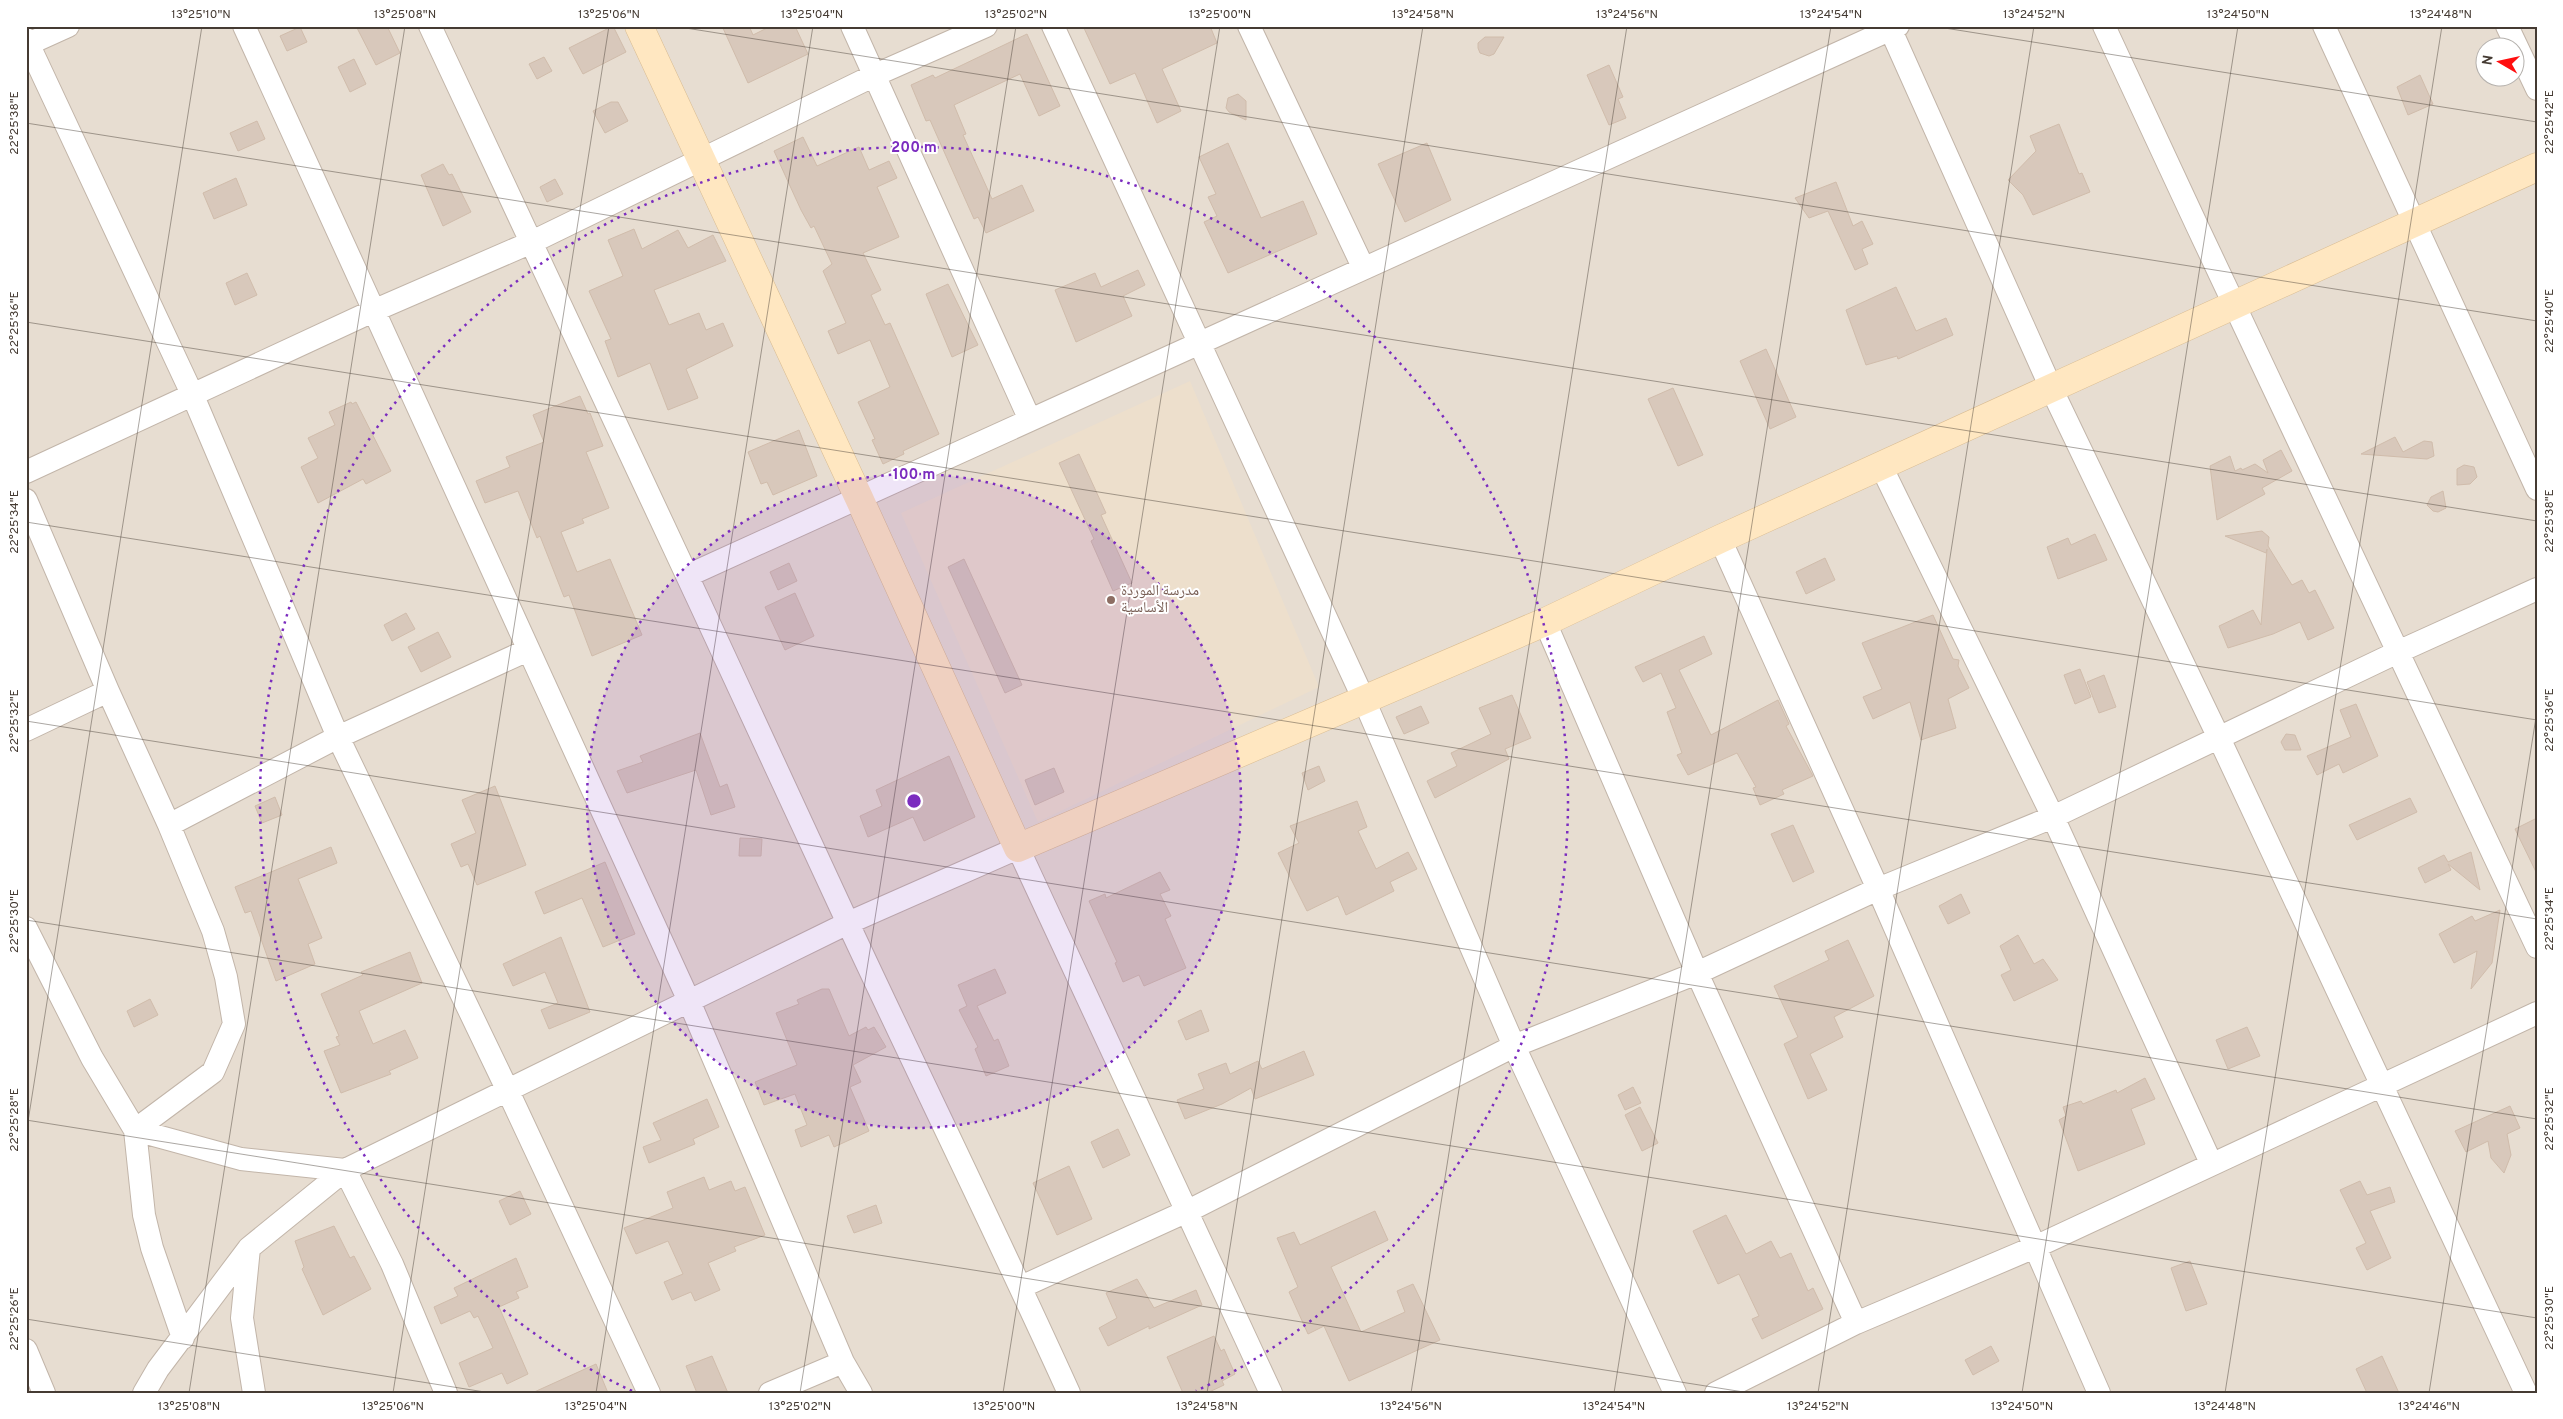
<svg xmlns="http://www.w3.org/2000/svg" width="2563" height="1419" font-family="Overpass,'Noto Naskh Arabic',sans-serif">
	<style>
		.residential { fill: #e7ddd1; fill-rule: evenodd }
		.education { fill: #eddfcc }
		.building { fill: #d8c8bb; stroke: #d0bcab }
		.lines { fill: none; stroke-linecap: round; stroke-linejoin: round }
		.street-casing { stroke: #c2b5a9; stroke-width: 24 }
		.secondary-casing { stroke: #d9bc92; stroke-width: 29 }
		.street { stroke: #fff; stroke-width: 22 }
		.secondary { stroke: #ffe7c1; stroke-width: 28 }
		.ticks { fill: none; stroke: #453b33; stroke-width: 1; stroke-opacity: 0.45 }
		.ring { fill: none; stroke: #7b2cbf; stroke-width: 2.5; stroke-dasharray: 2.5 5 }
		.education-dot { fill: #8d6e63; stroke: #fff; stroke-width: 2 }
		.labels { text-anchor: middle; dominant-baseline: central; stroke-width: 4; stroke-linejoin: round; paint-order: stroke }
		.education-label { font-size: 15px; fill: #785e54; stroke: #fff; text-anchor: start }
		.centre { fill: #7b2cbf; stroke: #fff; stroke-width: 2.5 }
		.ring-label { font-size: 15px; text-anchor: middle; font-weight: bold; fill: #7b2cbf; stroke: #fff; stroke-width: 4; stroke-linejoin: round; paint-order: stroke }
		.neatline { fill: none; stroke: #453b33; stroke-width: 2 }
		.ticks-label { font-size: 12px; text-anchor: middle; fill: #453b33 }
	</style>
	<rect width="100%" height="100%" fill="#f3ece3"/>
	<path class="residential" d="M 26,26 L 2537,26 L 2537,1393 L 26,1393 ZM 2486,48 L 2516,48 L 2516,78 L 2486,78 Z"/>
	<path class="education" d="M 1190,381 L 1319,687 L 1038,822 L 901,513 Z"/>
	<path class="building" d="M 356,26 L 387,26 L 400,53 L 376,65 Z
		M 613,26 L 626,52 L 583,74 L 569,48 Z
		M 722,26 L 749,26 L 753,35 L 771,26 L 795,26 L 808,54 L 748,83 Z
		M 1083,26 L 1210,26 L 1217,43 L 1162,69 L 1181,111 L 1157,123 L 1135,73 L 1110,84 Z
		M 300,27 L 307,42 L 287,51 L 280,36 Z
		M 1027,34 L 1060,106 L 1039,116 L 1020,74 L 954,105 L 966,134 L 963,135 L 992,199 L 1022,185 L 1034,211 L 986,233 L 978,217 L 974,219 L 930,120 L 926,121 L 911,85 L 933,75 L 935,78 Z
		M 1485,37 L 1504,37 L 1494,54 L 1489,56 L 1480,53 L 1478,48 L 1478,43 Z
		M 544,57 L 552,71 L 537,79 L 529,64 Z
		M 354,59 L 366,84 L 350,92 L 338,67 Z
		M 1609,65 L 1623,97 L 1618,99 L 1626,118 L 1609,125 L 1587,75 Z
		M 2420,75 L 2433,104 L 2408,115 L 2397,87 Z
		M 1238,94 L 1246,101 L 1246,120 L 1229,112 L 1226,108 L 1228,98 Z
		M 611,102 L 618,102 L 628,121 L 605,133 L 593,111 Z
		M 257,121 L 265,139 L 238,151 L 230,133 Z
		M 2059,124 L 2079,174 L 2082,173 L 2090,192 L 2033,215 L 2023,195 L 2008,180 L 2036,151 L 2030,136 Z
		M 803,137 L 817,166 L 859,147 L 869,170 L 889,161 L 897,178 L 877,187 L 899,237 L 863,253 L 881,290 L 871,295 L 885,325 L 890,323 L 939,434 L 903,451 L 904,454 L 883,464 L 872,440 L 875,439 L 858,402 L 890,387 L 870,340 L 838,354 L 828,331 L 846,323 L 823,271 L 832,264 L 814,226 L 811,228 L 801,210 L 774,151 Z
		M 1228,143 L 1261,218 L 1303,201 L 1317,234 L 1228,273 L 1204,222 L 1217,216 L 1208,197 L 1216,194 L 1199,157 Z
		M 1427,143 L 1451,200 L 1405,222 L 1378,164 Z
		M 443,164 L 449,175 L 452,174 L 471,212 L 443,226 L 421,175 Z
		M 236,178 L 247,205 L 214,219 L 203,193 Z
		M 555,179 L 563,194 L 547,202 L 540,187 Z
		M 1836,182 L 1853,226 L 1862,221 L 1873,244 L 1862,249 L 1868,264 L 1855,270 L 1828,211 L 1809,218 L 1795,198 Z
		M 634,229 L 642,249 L 678,230 L 688,248 L 713,235 L 726,261 L 654,290 L 669,325 L 699,313 L 706,330 L 723,323 L 733,346 L 686,369 L 698,398 L 668,410 L 650,363 L 618,377 L 605,341 L 611,339 L 589,291 L 623,276 L 608,240 Z
		M 1138,270 L 1145,285 L 1123,296 L 1132,316 L 1076,342 L 1055,290 L 1095,273 L 1101,287 Z
		M 247,273 L 257,295 L 235,305 L 226,283 Z
		M 948,284 L 978,345 L 952,357 L 926,294 Z
		M 1896,287 L 1916,331 L 1946,318 L 1953,335 L 1898,359 L 1897,356 L 1866,365 L 1846,310 Z
		M 1766,349 L 1796,417 L 1770,429 L 1740,361 Z
		M 1673,388 L 1703,455 L 1678,466 L 1648,399 Z
		M 580,396 L 588,414 L 590,413 L 603,446 L 586,452 L 609,508 L 582,519 L 584,523 L 561,532 L 577,572 L 610,559 L 642,635 L 592,656 L 569,595 L 564,597 L 540,536 L 537,538 L 518,491 L 485,503 L 476,481 L 510,467 L 506,457 L 544,442 L 533,415 Z
		M 351,402 L 352,404 L 356,402 L 391,471 L 366,484 L 363,479 L 318,503 L 301,467 L 318,458 L 308,438 L 335,425 L 329,412 Z
		M 799,430 L 817,476 L 773,495 L 767,482 L 761,484 L 748,452 Z
		M 2395,437 L 2403,452 L 2424,441 L 2432,442 L 2434,456 L 2427,459 L 2361,454 Z
		M 2281,450 L 2292,471 L 2262,488 L 2265,494 L 2217,520 L 2210,466 L 2230,456 L 2235,471 L 2241,468 L 2242,470 L 2255,464 L 2268,473 L 2263,460 Z
		M 1079,454 L 1106,513 L 1101,515 L 1132,583 L 1113,591 L 1091,541 L 1094,539 L 1059,463 Z
		M 2464,465 L 2474,467 L 2477,477 L 2470,484 L 2457,485 L 2457,469 Z
		M 2443,491 L 2446,508 L 2438,512 L 2433,511 L 2427,505 L 2431,497 Z
		M 2262,531 L 2269,537 L 2268,546 L 2292,585 L 2302,580 L 2309,593 L 2315,590 L 2334,628 L 2308,640 L 2300,622 L 2273,634 L 2228,648 L 2219,626 L 2253,610 L 2261,625 L 2267,549 L 2266,553 L 2225,536 Z
		M 2095,534 L 2107,560 L 2058,579 L 2047,547 L 2068,538 L 2071,545 Z
		M 1825,558 L 1835,580 L 1806,594 L 1796,572 Z
		M 964,559 L 1022,685 L 1005,693 L 948,567 Z
		M 789,563 L 797,581 L 778,590 L 770,572 Z
		M 795,593 L 814,636 L 785,650 L 765,607 Z
		M 406,613 L 415,629 L 392,641 L 384,625 Z
		M 1933,615 L 1953,659 L 1959,660 L 1958,666 L 1969,688 L 1948,699 L 1956,728 L 1921,740 L 1910,702 L 1873,719 L 1863,697 L 1882,689 L 1862,643 Z
		M 438,632 L 451,657 L 421,672 L 408,647 Z
		M 1704,636 L 1712,654 L 1679,670 L 1711,735 L 1778,700 L 1789,724 L 1786,726 L 1813,776 L 1782,790 L 1784,794 L 1760,805 L 1753,788 L 1756,787 L 1737,753 L 1688,775 L 1677,755 L 1682,753 L 1667,712 L 1676,708 L 1661,673 L 1643,682 L 1635,667 Z
		M 2080,669 L 2091,697 L 2075,704 L 2064,675 Z
		M 2104,675 L 2116,707 L 2099,713 L 2087,682 Z
		M 1512,695 L 1531,738 L 1505,749 L 1509,759 L 1435,798 L 1427,781 L 1457,766 L 1451,753 L 1491,734 L 1479,708 Z
		M 2356,704 L 2378,756 L 2343,773 L 2339,764 L 2317,775 L 2307,756 L 2351,737 L 2340,710 Z
		M 1421,706 L 1429,723 L 1404,734 L 1396,717 Z
		M 700,733 L 720,787 L 727,784 L 735,807 L 711,815 L 696,770 L 627,793 L 617,771 L 643,762 L 640,756 Z
		M 2286,734 L 2295,735 L 2301,750 L 2285,750 L 2281,742 Z
		M 949,756 L 975,817 L 924,841 L 913,817 L 868,837 L 860,816 L 882,806 L 876,790 Z
		M 1319,766 L 1325,781 L 1308,790 L 1302,773 Z
		M 1054,768 L 1064,792 L 1035,805 L 1025,780 Z
		M 495,786 L 526,865 L 477,885 L 468,864 L 461,867 L 451,844 L 476,833 L 462,800 Z
		M 275,797 L 282,815 L 262,823 L 255,806 Z
		M 2410,798 L 2417,812 L 2357,840 L 2349,825 Z
		M 1357,801 L 1367,827 L 1358,831 L 1376,869 L 1408,852 L 1417,869 L 1390,882 L 1394,891 L 1346,915 L 1338,896 L 1307,911 L 1278,853 L 1299,843 L 1290,826 Z
		M 2537,818 L 2537,874 L 2515,829 Z
		M 1793,825 L 1814,872 L 1793,882 L 1771,834 Z
		M 740,838 L 762,839 L 761,856 L 739,856 Z
		M 331,847 L 337,863 L 298,879 L 322,938 L 308,944 L 315,964 L 276,981 L 251,911 L 245,913 L 235,887 Z
		M 2471,852 L 2480,890 L 2448,864 L 2451,870 L 2425,883 L 2418,868 L 2444,855 L 2448,862 Z
		M 605,862 L 635,934 L 603,947 L 582,898 L 544,914 L 535,892 Z
		M 1160,872 L 1170,890 L 1160,894 L 1171,916 L 1165,919 L 1186,968 L 1144,986 L 1139,975 L 1123,982 L 1115,963 L 1117,962 L 1089,901 L 1105,894 L 1106,898 Z
		M 1961,894 L 1970,913 L 1948,924 L 1939,906 Z
		M 2500,910 L 2492,963 L 2471,989 L 2477,951 L 2454,963 L 2439,934 L 2472,916 L 2475,921 Z
		M 2018,935 L 2034,964 L 2043,959 L 2058,980 L 2014,1001 L 2001,975 L 2011,970 L 2000,946 Z
		M 561,937 L 590,1012 L 549,1029 L 541,1010 L 558,1003 L 545,972 L 513,986 L 503,964 Z
		M 1848,940 L 1874,996 L 1834,1017 L 1843,1037 L 1810,1054 L 1827,1090 L 1808,1099 L 1784,1044 L 1798,1037 L 1774,986 L 1829,960 L 1825,951 Z
		M 410,952 L 422,983 L 359,1011 L 373,1044 L 405,1030 L 418,1058 L 389,1071 L 391,1074 L 341,1093 L 324,1051 L 340,1045 L 336,1037 L 339,1036 L 321,994 L 363,975 L 361,972 Z
		M 995,969 L 1006,993 L 977,1006 L 994,1041 L 998,1039 L 1009,1066 L 986,1076 L 975,1049 L 978,1047 L 959,1010 L 967,1006 L 958,985 Z
		M 822,989 L 829,989 L 849,1036 L 866,1027 L 868,1030 L 874,1027 L 886,1047 L 853,1065 L 861,1082 L 850,1087 L 869,1131 L 834,1147 L 829,1135 L 801,1147 L 795,1130 L 807,1125 L 795,1094 L 764,1105 L 755,1082 L 797,1065 L 776,1013 L 799,1004 L 797,1000 Z
		M 150,999 L 158,1015 L 134,1027 L 127,1011 Z
		M 1201,1010 L 1209,1031 L 1186,1040 L 1178,1021 Z
		M 2247,1027 L 2260,1056 L 2228,1069 L 2216,1040 Z
		M 1304,1051 L 1314,1075 L 1255,1099 L 1251,1088 L 1222,1104 L 1185,1119 L 1177,1100 L 1204,1089 L 1198,1074 L 1226,1063 L 1230,1074 L 1258,1061 L 1262,1069 Z
		M 2145,1078 L 2155,1099 L 2131,1109 L 2145,1144 L 2078,1171 L 2059,1120 L 2066,1116 L 2063,1107 L 2081,1101 L 2083,1104 L 2116,1090 L 2117,1093 Z
		M 1633,1087 L 1641,1103 L 1625,1110 L 1618,1095 Z
		M 707,1099 L 719,1127 L 693,1139 L 695,1144 L 649,1163 L 643,1147 L 661,1140 L 653,1123 Z
		M 2510,1106 L 2520,1128 L 2507,1134 L 2511,1155 L 2504,1173 L 2491,1158 L 2488,1141 L 2466,1152 L 2455,1131 Z
		M 1640,1107 L 1658,1143 L 1642,1151 L 1625,1115 Z
		M 1118,1129 L 1130,1155 L 1103,1168 L 1091,1142 Z
		M 1069,1166 L 1092,1219 L 1057,1235 L 1033,1183 Z
		M 704,1177 L 709,1190 L 731,1181 L 735,1191 L 745,1187 L 765,1235 L 734,1247 L 736,1251 L 708,1263 L 720,1290 L 695,1301 L 691,1292 L 672,1300 L 664,1282 L 683,1274 L 668,1241 L 636,1254 L 624,1228 L 673,1208 L 667,1192 Z
		M 2360,1181 L 2367,1195 L 2390,1187 L 2395,1202 L 2370,1211 L 2391,1258 L 2367,1270 L 2356,1248 L 2366,1243 L 2340,1190 Z
		M 520,1191 L 531,1214 L 510,1225 L 499,1201 Z
		M 876,1205 L 882,1223 L 854,1233 L 847,1216 Z
		M 1375,1211 L 1388,1240 L 1331,1267 L 1361,1332 L 1405,1312 L 1397,1291 L 1413,1284 L 1440,1340 L 1349,1381 L 1324,1326 L 1308,1334 L 1289,1292 L 1298,1287 L 1277,1238 L 1294,1232 L 1300,1245 Z
		M 1726,1215 L 1746,1254 L 1771,1241 L 1780,1258 L 1791,1253 L 1808,1291 L 1813,1288 L 1823,1309 L 1762,1339 L 1752,1319 L 1759,1316 L 1739,1274 L 1718,1284 L 1693,1231 Z
		M 334,1226 L 350,1258 L 354,1256 L 371,1289 L 323,1315 L 302,1269 L 304,1267 L 295,1241 Z
		M 516,1258 L 528,1287 L 516,1292 L 519,1298 L 499,1307 L 528,1374 L 507,1384 L 502,1373 L 469,1387 L 459,1363 L 493,1348 L 478,1316 L 474,1318 L 470,1311 L 441,1324 L 434,1307 L 458,1296 L 454,1288 Z
		M 2190,1261 L 2207,1304 L 2186,1311 L 2171,1268 Z
		M 1137,1279 L 1154,1308 L 1196,1290 L 1202,1305 L 1149,1329 L 1149,1326 L 1108,1346 L 1099,1328 L 1117,1318 L 1106,1293 Z
		M 1214,1336 L 1221,1351 L 1224,1349 L 1235,1374 L 1222,1381 L 1224,1385 L 1207,1393 L 1183,1393 L 1167,1357 Z
		M 1991,1346 L 1999,1361 L 1973,1375 L 1965,1360 Z
		M 712,1356 L 728,1393 L 697,1393 L 686,1366 Z
		M 2382,1356 L 2399,1393 L 2367,1393 L 2356,1369 Z
		M 596,1364 L 608,1393 L 532,1393 Z"/>
	<g class="lines">
		<defs>
			<path id="street" d="M 244,26 L 689,1001 L 843,1362 L 861,1393
				M 430,26 C 571,323 708,621 846,919 C 920,1078 997,1234 1069,1393
				M 852,26 L 1030,420
				M 1053,26 L 1364,700 L 1514,1046 L 1675,1393
				M 1249,26 L 1363,267
				M 1889,26 L 2051,388 L 2219,738 L 2526,1393
				M 2104,26 C 2246,334 2394,639 2537,947
				M 2324,26 L 2537,489
				M 2507,26 L 2537,89
				M 26,39 L 193,396 L 338,737 L 507,1089 L 649,1393
				M 26,45 L 68,26
				M 1881,466 L 2053,817 L 2211,1163
				M 26,472 L 373,311 L 532,242 L 875,75 L 986,26
				M 26,500 L 108,691 L 169,825 L 213,931 L 226,977 L 234,1024 L 213,1072 L 135,1130 L 144,1215 L 152,1248 L 183,1338
				M 1720,539 L 1878,889 L 2099,1393
				M 689,575 L 1898,26
				M 1545,622 L 1697,973 L 1856,1323
				M 26,730 L 108,691
				M 169,825 L 338,737 L 528,650
				M 26,928 L 92,1058 L 135,1130 L 241,1159 L 345,1170 L 392,1264 L 446,1393
				M 249,1248 L 242,1318 L 254,1393
				M 1021,1287 L 1194,1208 L 1514,1046 L 1697,973 L 1878,889 L 2053,817 L 2400,651 L 2537,589
				M 26,1350 L 44,1393
				M 144,1393 L 158,1369 L 249,1248 L 345,1170 L 848,923 L 1018,848 L 1271,1393
				M 770,1393 L 843,1362
				M 1716,1393 L 1856,1323 L 2035,1247 L 2537,1013"/>
			<path id="secondary" d="M 639,26 L 859,498 L 1018,848 L 1545,622 L 1720,539 L 2537,167"/>
		</defs>
		<use href="#street" class="street-casing"/>
		<use href="#secondary" class="secondary-casing"/>
		<use href="#street" class="street"/>
		<use href="#secondary" class="secondary"/>
	</g>
	<path class="ticks" d="M 673,26 L 2537,321M 1932,26 L 2537,122M 26,123 L 2537,521M 26,322 L 2537,720M 26,522 L 2537,919M 26,721 L 2537,1119M 26,920 L 2537,1318M 26,1120 L 1750,1393M 26,1134 L 202,26M 26,1319 L 491,1393M 189,1393 L 405,26M 393,1393 L 609,26M 596,1393 L 813,26M 800,1393 L 1016,26M 1003,1393 L 1220,26M 1207,1393 L 1423,26M 1411,1393 L 1627,26M 1614,1393 L 1831,26M 1818,1393 L 2034,26M 2022,1393 L 2238,26M 2225,1393 L 2442,26M 2429,1393 L 2537,711"/>
	<circle cx="914" cy="801" r="327" fill="#7b2cbf" fill-opacity=".12"/>
	<g class="ring">
		<circle cx="914" cy="801" r="327"/>
		<path d="M632 1391A654 654 0 1 1 1196 1391"/>
	</g>
	<circle class="education-dot" cx="1111" cy="600" r="5"/>
	<g class="labels">
		<g class="education-label">
			<text x="1121" y="591">مدرسة الموردة<tspan x="1121" dy="17">الأساسية</tspan></text>
		</g>
	</g>
	<circle cx="914" cy="801" r="8" class="centre"/>
	<g class="ring-label">
		<text x="914" y="152">200 m</text>
		<text x="914" y="479">100 m</text>
	</g>
	<rect width="2563" height="1419" fill="none" stroke="#ffffff" stroke-width="55"/>
	<g transform="translate(2500 62) rotate(279)"><circle r="24" fill="#ffffff" stroke="#b5b1ad"/>
	<path d="M0-4L9 19L0 12L-9 19Z" fill="#ff0e0f"/>
	<text y="-8" font-size="14" font-weight="bold" text-anchor="middle" fill="#453b33">N</text>
	</g>
	<rect x="28" y="28" width="2508" height="1364" class="neatline"/>
	<g class="ticks-label">
		<text x="201" y="18">13°25'10"N</text>
		<text x="405" y="18">13°25'08"N</text>
		<text x="609" y="18">13°25'06"N</text>
		<text x="812" y="18">13°25'04"N</text>
		<text x="1016" y="18">13°25'02"N</text>
		<text x="1220" y="18">13°25'00"N</text>
		<text x="1423" y="18">13°24'58"N</text>
		<text x="1627" y="18">13°24'56"N</text>
		<text x="1831" y="18">13°24'54"N</text>
		<text x="2034" y="18">13°24'52"N</text>
		<text x="2238" y="18">13°24'50"N</text>
		<text x="2441" y="18">13°24'48"N</text>
		<text transform="translate(2549 122) rotate(-90)" y="4">22°25'42"E</text>
		<text transform="translate(14 123) rotate(-90)" y="4">22°25'38"E</text>
		<text transform="translate(2549 321) rotate(-90)" y="4">22°25'40"E</text>
		<text transform="translate(14 323) rotate(-90)" y="4">22°25'36"E</text>
		<text transform="translate(2549 521) rotate(-90)" y="4">22°25'38"E</text>
		<text transform="translate(14 522) rotate(-90)" y="4">22°25'34"E</text>
		<text transform="translate(2549 720) rotate(-90)" y="4">22°25'36"E</text>
		<text transform="translate(14 721) rotate(-90)" y="4">22°25'32"E</text>
		<text transform="translate(2549 919) rotate(-90)" y="4">22°25'34"E</text>
		<text transform="translate(14 921) rotate(-90)" y="4">22°25'30"E</text>
		<text transform="translate(2549 1119) rotate(-90)" y="4">22°25'32"E</text>
		<text transform="translate(14 1120) rotate(-90)" y="4">22°25'28"E</text>
		<text transform="translate(2549 1318) rotate(-90)" y="4">22°25'30"E</text>
		<text transform="translate(14 1319) rotate(-90)" y="4">22°25'26"E</text>
		<text x="189" y="1410">13°25'08"N</text>
		<text x="393" y="1410">13°25'06"N</text>
		<text x="596" y="1410">13°25'04"N</text>
		<text x="800" y="1410">13°25'02"N</text>
		<text x="1004" y="1410">13°25'00"N</text>
		<text x="1207" y="1410">13°24'58"N</text>
		<text x="1411" y="1410">13°24'56"N</text>
		<text x="1614" y="1410">13°24'54"N</text>
		<text x="1818" y="1410">13°24'52"N</text>
		<text x="2022" y="1410">13°24'50"N</text>
		<text x="2225" y="1410">13°24'48"N</text>
		<text x="2429" y="1410">13°24'46"N</text>
	</g>
</svg>
